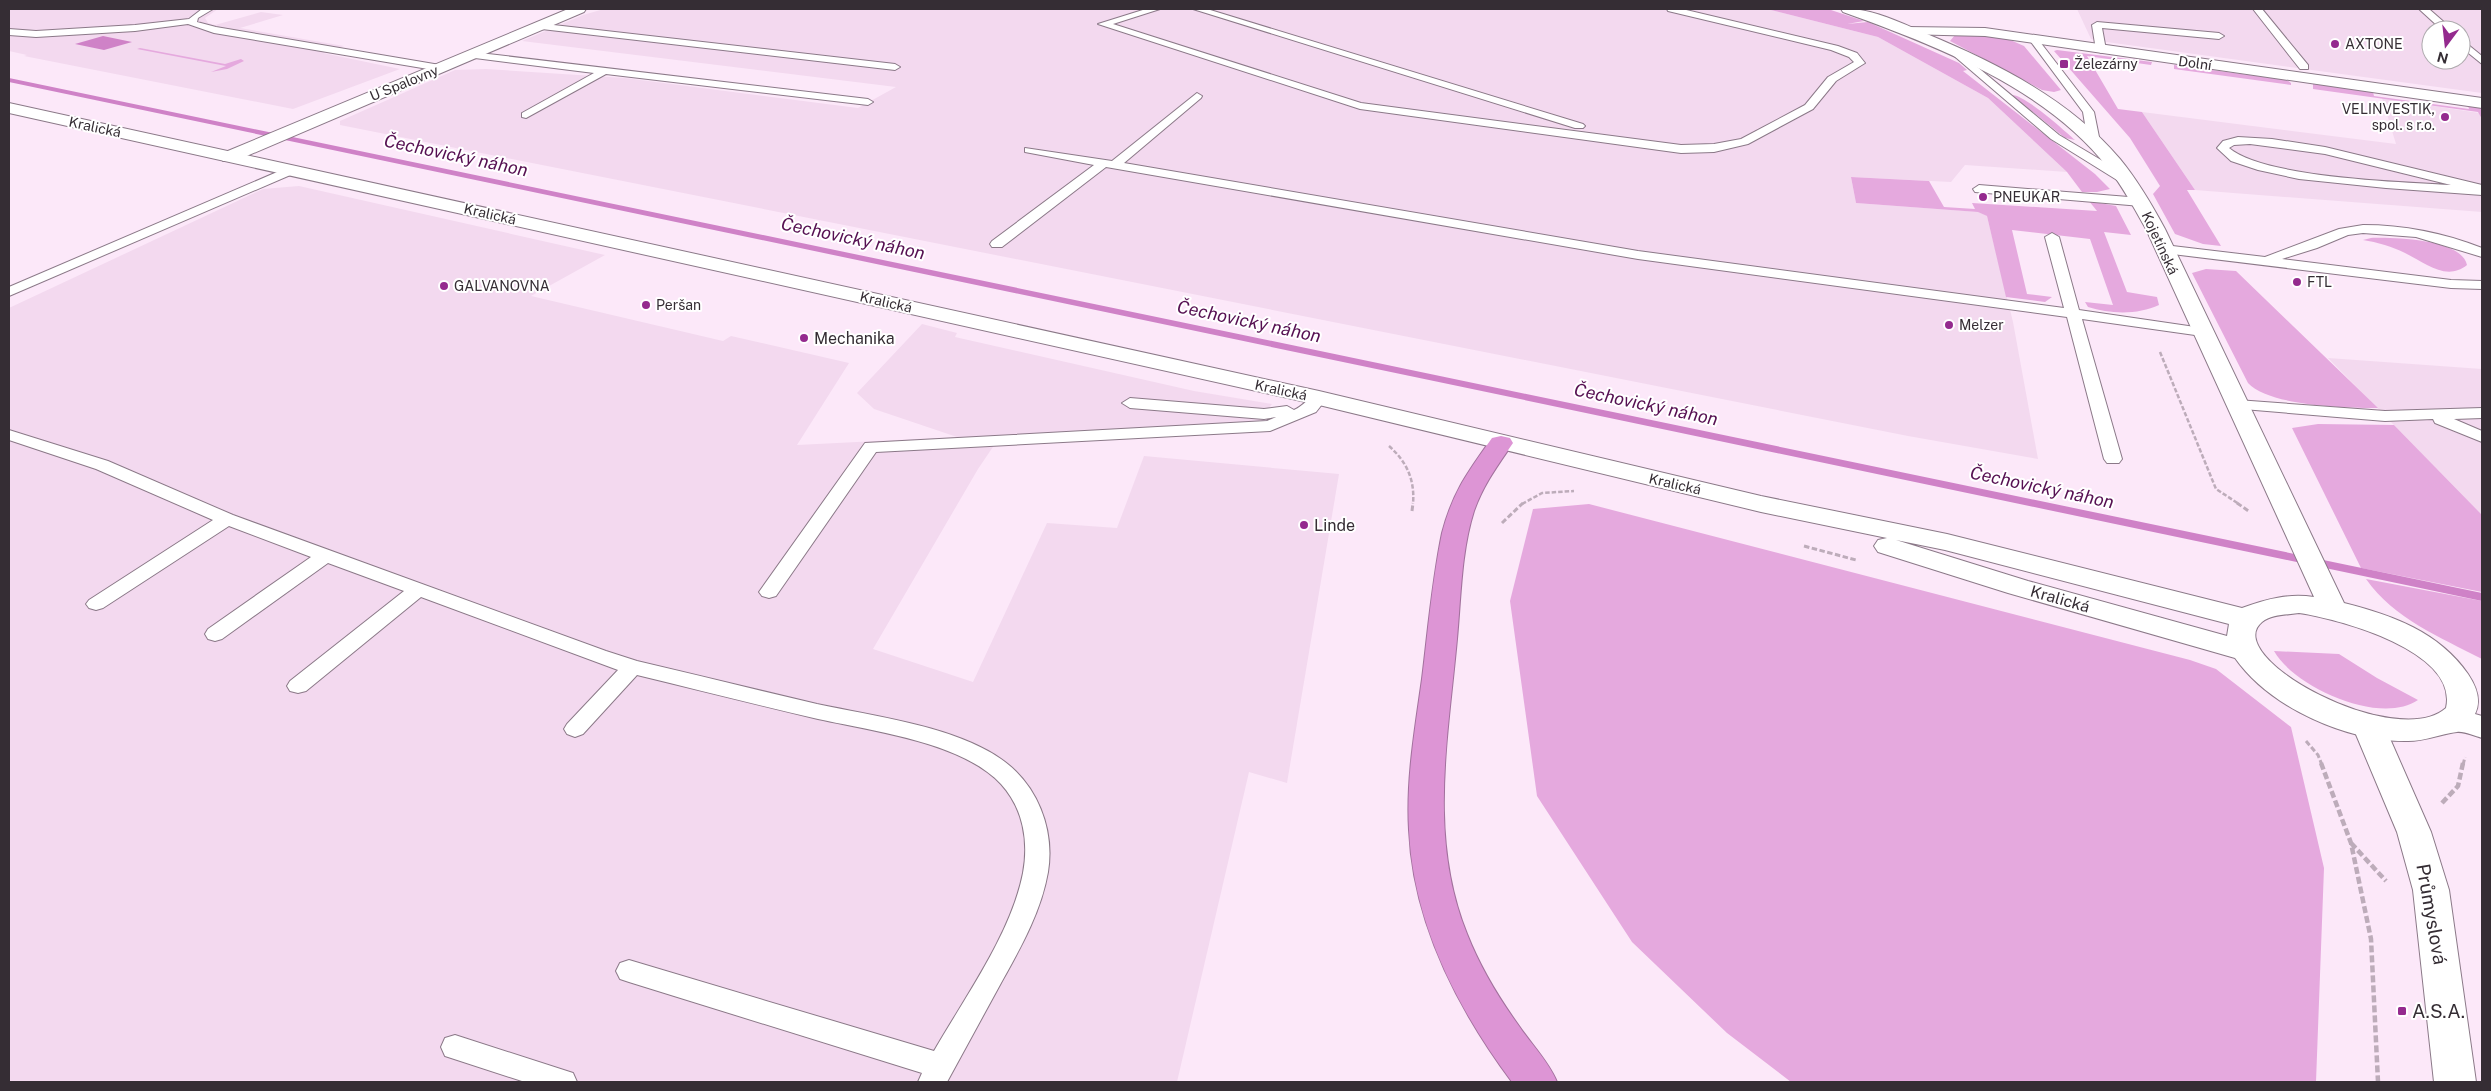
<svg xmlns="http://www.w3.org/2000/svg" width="2491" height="1091" font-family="'Public Sans',sans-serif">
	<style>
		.built { fill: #f3d9ef; fill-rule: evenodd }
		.green { fill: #e5a9de }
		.water { fill: #cf82c7 }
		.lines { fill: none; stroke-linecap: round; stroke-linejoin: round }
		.stream { fill: #cf82c7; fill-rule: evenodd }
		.service-casing { stroke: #8b7988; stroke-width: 2 }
		.minor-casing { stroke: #8b7988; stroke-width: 2 }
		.secondary-casing { stroke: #8b7988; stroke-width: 2 }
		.motorway-casing { stroke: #a2719d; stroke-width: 2 }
		.path-far2 { stroke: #bdacba; stroke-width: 2.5; stroke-dasharray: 4.5 2; stroke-linecap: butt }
		.path-far1 { stroke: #bdacba; stroke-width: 3; stroke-dasharray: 5.5 2.5; stroke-linecap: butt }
		.path { stroke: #bdacba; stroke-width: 4.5; stroke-dasharray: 7 3; stroke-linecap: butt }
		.service { fill: #fff; fill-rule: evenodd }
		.minor { fill: #fff; fill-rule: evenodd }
		.secondary { fill: #fff; fill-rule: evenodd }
		.motorway { fill: #dd95d5; fill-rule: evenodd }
		.poi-dot { fill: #942a8e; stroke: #fff; stroke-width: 2 }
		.labels { text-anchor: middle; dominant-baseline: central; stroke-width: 4; stroke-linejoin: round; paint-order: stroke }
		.far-poi-label { font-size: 14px; fill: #352d34; stroke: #fff; text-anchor: start }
		.far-street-label { font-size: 14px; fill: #352d34; stroke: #fff }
		.poi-label { font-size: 16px; fill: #352d34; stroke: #fff; text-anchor: start }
		.street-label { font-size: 16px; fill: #352d34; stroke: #fff }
		.water-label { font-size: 18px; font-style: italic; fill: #561052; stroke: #fff }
		.near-street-label { font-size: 19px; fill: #352d34; stroke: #fff }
		.near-poi-label { font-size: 19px; fill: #352d34; stroke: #fff; text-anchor: start }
	</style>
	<rect width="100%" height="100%" fill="#fce8f9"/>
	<path class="built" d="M 9,9 L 218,9 L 205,18 L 208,23 L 215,25 L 261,12 L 283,15 L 240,28 L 344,46 L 323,53 L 400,69 L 293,109 L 24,56 L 27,55 L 9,51 Z
		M 604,9 L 1767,9 L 1878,37 L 1988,98 L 2067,172 L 1965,165 L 1951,182 L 1851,177 L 1856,203 L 1979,212 L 1987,216 L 2013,322 L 2038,459 L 1908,436 L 340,125 L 340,121 L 455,70 L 486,69 L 625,78 L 858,108 L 896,87 L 522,41 L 583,15 Z
		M 2077,9 L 2482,9 L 2482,93 L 2099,41 L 2091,39 ZM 2431,30 L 2461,30 L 2461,60 L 2431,60 Z
		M 2382,98 L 2479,113 L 2482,119 L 2482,212 L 2195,190 L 2142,112 L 2396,144 Z
		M 299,186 L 605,255 L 531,296 L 723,341 L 731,336 L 849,363 L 797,445 L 957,437 L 874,409 L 857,393 L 922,324 L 957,333 L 955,337 L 1194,391 L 1272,404 L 1259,421 L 1001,435 L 978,469 L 873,649 L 973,682 L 1047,523 L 1117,528 L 1144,456 L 1339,474 L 1287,783 L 1249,772 L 1177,1082 L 9,1082 L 9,308 L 263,189 Z
		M 2328,358 L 2482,369 L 2482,515 L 2390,421 Z"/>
	<path class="green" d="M 1767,9 L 1828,9 L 1864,21 L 1847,24 L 1868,22 L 1959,63 L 1967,70 L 1963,71 L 2095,174 L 2110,189 L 2097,192 L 2082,192 L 2067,172 L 1988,98 L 1878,37 Z
		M 1973,34 L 2008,39 L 2024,46 L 2061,90 L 2054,92 L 2042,90 L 1950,41 L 1955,35 Z
		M 140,48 L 225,64 L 241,59 L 244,61 L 227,69 L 211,72 L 226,66 L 137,49 Z
		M 2057,50 L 2152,62 L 2151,65 L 2087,56 L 2118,109 L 2142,112 L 2195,190 L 2187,190 L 2221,246 L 2203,244 L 2175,234 L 2153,194 L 2160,186 L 2130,138 L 2054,51 Z
		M 2174,65 L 2287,80 L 2291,83 L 2291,85 L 2174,69 Z
		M 2313,84 L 2373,92 L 2374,96 L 2469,109 L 2468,106 L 2482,108 L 2482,119 L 2478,112 L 2313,89 Z
		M 2012,95 C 2025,95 2064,130 2075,140 L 2065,138 Z
		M 1851,177 L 1929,181 L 1944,207 L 1975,209 L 1972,203 L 2097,211 L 2089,201 L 2116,206 L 2131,235 L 2104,232 L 2127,292 L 2157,297 L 2159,305 C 2138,315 2110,314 2088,307 L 2085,302 L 2113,305 L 2090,239 L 2012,230 L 2027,294 L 2052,297 L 2045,302 L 2006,297 L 1987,216 L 1978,212 L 1856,203 Z
		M 2371,238 C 2392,237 2462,239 2467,265 C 2446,282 2424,262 2405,253 C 2393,247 2377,242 2363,240 Z
		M 2206,269 L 2236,271 L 2378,408 C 2346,408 2269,406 2248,383 L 2192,273 Z
		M 2318,424 L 2394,425 L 2482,515 L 2482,592 L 2361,568 L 2292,428 Z
		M 1589,504 L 2190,660 L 2216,669 L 2291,727 L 2324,868 L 2316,1082 L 1791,1082 L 1727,1033 L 1632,942 L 1537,796 L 1510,601 L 1533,509 Z
		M 2366,579 L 2482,601 L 2482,659 C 2440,637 2394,619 2366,579 Z
		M 2274,651 L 2339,654 L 2377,678 L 2418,700 C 2380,726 2294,687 2274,651 Z"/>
	<path class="water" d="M 103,36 L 132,42 L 104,50 L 75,44 Z"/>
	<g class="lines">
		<path class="stream" d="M 9,78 L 2482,593 L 2482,601 L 9,82 Z"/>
		<defs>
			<path id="service" d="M 202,9 L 213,9 L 198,18 L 197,22 L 216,27 L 440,65 L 445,68 L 440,71 L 214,33 L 188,24 L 135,31 L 36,37 L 9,35 L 9,29 L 36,31 L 135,25 L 189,19 Z
				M 1146,9 L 1160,9 L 1113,24 L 1361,103 L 1681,145 L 1714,144 L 1741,139 L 1805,105 L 1828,77 L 1854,62 L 1849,57 L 1831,50 L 1668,11 L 1667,9 L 1682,9 L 1838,46 L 1857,53 L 1865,63 L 1836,81 L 1813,109 L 1748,144 L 1714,152 L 1681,153 L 1360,109 L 1098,24 Z
				M 1193,9 L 1207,9 L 1583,124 L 1585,126 L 1583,128 L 1575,128 Z
				M 2253,9 L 2262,9 L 2308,65 L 2308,69 L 2300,69 Z
				M 2419,9 L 2429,9 L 2453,30 L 2442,30 Z
				M 2097,22 L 2219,33 L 2224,36 L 2219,39 L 2102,28 L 2106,50 L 2101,53 L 2096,50 L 2092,25 Z
				M 536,23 L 895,64 L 900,67 L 895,70 L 533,28 L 531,26 Z
				M 2031,38 L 2037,38 L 2094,112 L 2100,142 L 2098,144 L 2090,144 L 2088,142 L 2083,112 L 2031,42 Z
				M 2461,39 L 2482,56 L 2482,64 L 2461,47 Z
				M 1957,50 L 2059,135 L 2133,179 L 2135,182 L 2133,185 L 2125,185 L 2051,139 L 1953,55 L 1953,51 Z
				M 471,52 L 868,99 L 873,102 L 868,105 L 606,74 L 526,118 L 522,117 L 522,113 L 594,73 L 467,57 L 466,55 Z
				M 1197,93 L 1202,96 L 1201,98 L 1124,163 L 1638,251 L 2064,308 L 2045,237 L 2052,233 L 2059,237 L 2079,310 L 2202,328 L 2209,332 L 2202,336 L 2082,319 L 2122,459 L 2119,463 L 2107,463 L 2104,459 L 2067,317 L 1638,259 L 1106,167 L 1002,247 L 992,247 L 990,244 L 992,241 L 1094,165 L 1025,152 L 1025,148 L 1112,161 Z
				M 2238,137 L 2272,139 L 2325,147 L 2482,185 L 2482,195 L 2386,188 L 2299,179 L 2258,170 L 2231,161 L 2217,148 L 2223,141 ZM 2250,144 L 2325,154 L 2451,185 C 2401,182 2265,178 2229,148 L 2234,145 Z
				M 291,166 L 297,170 L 295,173 L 9,296 L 9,287 Z
				M 1979,185 L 2141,198 L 2147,202 L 2141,206 L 1975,192 L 1973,189 Z
				M 2363,225 C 2404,225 2444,233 2482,248 L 2482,257 L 2416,237 L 2363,233 L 2348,235 L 2317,248 L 2282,259 L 2451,280 L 2482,281 L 2482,289 L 2451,288 L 2164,253 L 2157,249 L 2164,245 L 2265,257 L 2339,229 Z
				M 1319,393 L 1327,398 L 1316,412 L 1270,431 L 876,452 L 776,596 L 769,598 L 762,596 L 759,592 L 865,443 L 1267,421 L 1276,417 L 1264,419 L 1130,408 L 1122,403 L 1130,398 L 1264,409 L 1287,406 L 1294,410 C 1304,406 1309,396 1319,393 Z
				M 2237,400 L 2385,411 L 2482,408 L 2482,418 L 2454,419 L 2482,431 L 2482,442 L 2435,423 L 2433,419 L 2385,421 L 2231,408 L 2229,405 L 2231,402 Z
				M 9,430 L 108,461 L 233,515 L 606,651 L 637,661 C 697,675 757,690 817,704 C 873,716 954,726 1001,759 C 1037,784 1055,829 1048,872 C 1041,912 1021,947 1001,983 C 983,1016 965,1049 947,1082 L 918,1082 L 922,1073 L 629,982 L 620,979 L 616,971 L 620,963 L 629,960 L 934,1051 C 965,997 1011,934 1023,873 C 1029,841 1023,808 1001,784 C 962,742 872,731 818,719 C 758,705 698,690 637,675 L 583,734 L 575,737 L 567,734 L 564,729 L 567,724 L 618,670 L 421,597 L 306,691 L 298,693 L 290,691 L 287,686 L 290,681 L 404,591 L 328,563 L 222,639 L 215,641 L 208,639 L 205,634 L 208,629 L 311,557 L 229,526 L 103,608 L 96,610 L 89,608 L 86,604 L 89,600 L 213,520 L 96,469 L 9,440 Z
				M 455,1035 L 573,1073 L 577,1082 L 525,1082 L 445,1056 L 441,1047 L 445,1038 Z"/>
			<path id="minor" d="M 568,9 L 586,9 L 584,12 L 235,161 L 223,161 L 220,157 L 223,153 Z
				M 1907,27 L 1985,28 L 2482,98 L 2482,108 L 1985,36 L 1902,34 L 1900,31 L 1902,28 Z
				M 2368,714 L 2379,717 L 2384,725 L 2431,832 L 2449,890 L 2476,1082 L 2434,1082 L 2413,890 L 2397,832 L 2352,725 L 2357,717 Z"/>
			<path id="secondary" d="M 1841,9 C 1870,7 1901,23 1927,34 C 1997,63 2070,100 2120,159 C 2138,181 2152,205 2165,229 L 2344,603 C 2392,615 2439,632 2468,674 C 2476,686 2482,700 2475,714 L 2482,716 L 2482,738 C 2475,736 2464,731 2457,732 C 2440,734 2426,741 2408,741 C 2348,742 2270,708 2235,658 L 2008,593 L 1878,552 L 1874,546 L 1878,540 L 1887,538 L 1761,512 L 1319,405 L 9,113 L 9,103 L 1319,391 L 1761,496 L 1947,534 L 2242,608 C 2266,599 2289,593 2314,597 L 2146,229 C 2134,208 2123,187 2108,168 C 2046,88 1935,45 1843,12 ZM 1896,540 L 1945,550 L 2229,624 L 2227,636 L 2028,581 ZM 2299,613 C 2339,619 2459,651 2446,708 C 2396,752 2219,657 2262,622 C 2272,614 2287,615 2299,613 Z"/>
			<path id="motorway" d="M 1501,436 L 1510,438 L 1513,443 C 1498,465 1483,485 1474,511 C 1461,552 1461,597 1457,639 C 1448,738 1428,838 1467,934 C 1480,967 1498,997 1519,1026 C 1531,1044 1549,1062 1557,1082 L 1512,1082 C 1457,1008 1413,923 1409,830 C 1406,779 1415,729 1422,679 C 1428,630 1432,581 1442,533 C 1453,491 1468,472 1492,438 Z"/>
		</defs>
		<use href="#service" class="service-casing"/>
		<use href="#minor" class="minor-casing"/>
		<use href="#secondary" class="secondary-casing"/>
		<use href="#motorway" class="motorway-casing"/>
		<path class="path-far2" d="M 2160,352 L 2216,489 L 2239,504
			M 1389,446 C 1407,462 1415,480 1413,504
			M 1522,504 L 1542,493 L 1574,491"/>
		<path class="path-far1" d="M 2237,503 L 2250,512
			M 1412,511 L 1413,503
			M 1502,523 L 1523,503
			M 1804,546 L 1856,560
			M 2306,741 L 2318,755 L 2322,765
			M 2463,765 L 2465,757"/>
		<path class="path" d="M 2321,763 L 2351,843 L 2371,939 L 2378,1082
			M 2442,803 L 2458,786 L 2463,763
			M 2351,843 L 2386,881"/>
		<use href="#service" class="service"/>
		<use href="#minor" class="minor"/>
		<use href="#secondary" class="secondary"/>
		<use href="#motorway" class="motorway"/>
	</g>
	<g class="poi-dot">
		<circle cx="2335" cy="44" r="5"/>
		<rect x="2059" y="59" width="10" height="10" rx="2.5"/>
		<circle cx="2445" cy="117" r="5"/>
		<circle cx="1983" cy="197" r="5"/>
		<circle cx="2297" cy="282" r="5"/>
		<circle cx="444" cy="286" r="5"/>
		<circle cx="646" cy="305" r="5"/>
		<circle cx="1949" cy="325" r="5"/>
		<circle cx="804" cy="338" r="5"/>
		<circle cx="1304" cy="525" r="5"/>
		<rect x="2397" y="1006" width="10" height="10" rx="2.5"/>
	</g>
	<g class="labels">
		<g class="far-poi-label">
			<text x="2345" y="44">AXTONE</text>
			<text x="2074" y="64">Železárny</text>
			<text x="2435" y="109" text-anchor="end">VELINVESTIK,<tspan x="2435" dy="16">spol. s r.o.</tspan></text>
			<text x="1993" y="197">PNEUKAR</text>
			<text x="2307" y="282">FTL</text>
			<text x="454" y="286">GALVANOVNA</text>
			<text x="656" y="305">Peršan</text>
			<text x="1959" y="325">Melzer</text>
		</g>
		<g class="far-street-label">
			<text transform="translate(2195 63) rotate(8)">Dolní</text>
			<text transform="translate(404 83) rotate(-22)">U Spalovny</text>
			<text transform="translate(95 127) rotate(12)">Kralická</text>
			<text transform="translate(490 214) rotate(13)">Kralická</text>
			<text transform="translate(2160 243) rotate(65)">Kojetínská</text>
			<text transform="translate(886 302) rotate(13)">Kralická</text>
			<text transform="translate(1281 390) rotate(12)">Kralická</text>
			<text transform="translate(1675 484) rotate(13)">Kralická</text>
		</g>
		<g class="poi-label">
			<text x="814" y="338">Mechanika</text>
			<text x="1314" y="525">Linde</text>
		</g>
		<g class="street-label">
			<text transform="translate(2060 599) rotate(16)">Kralická</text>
		</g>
		<g class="water-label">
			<text transform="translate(456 155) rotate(12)">Čechovický náhon</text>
			<text transform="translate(853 238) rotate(12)">Čechovický náhon</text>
			<text transform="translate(1249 321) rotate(12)">Čechovický náhon</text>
			<text transform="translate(1646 404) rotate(12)">Čechovický náhon</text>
			<text transform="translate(2042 487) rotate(12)">Čechovický náhon</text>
		</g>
		<g class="near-street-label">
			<text transform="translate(2432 914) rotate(80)">Průmyslová</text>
		</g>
		<g class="near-poi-label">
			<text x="2412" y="1011">A.S.A.</text>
		</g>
	</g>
	<rect width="2491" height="1091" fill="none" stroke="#352d34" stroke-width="20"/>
	<g transform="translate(2446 45) rotate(195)"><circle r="24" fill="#ffffff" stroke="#aeabae"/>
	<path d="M0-4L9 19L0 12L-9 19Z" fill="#942a8e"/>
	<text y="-8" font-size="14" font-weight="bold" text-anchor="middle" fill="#352d34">N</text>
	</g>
</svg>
